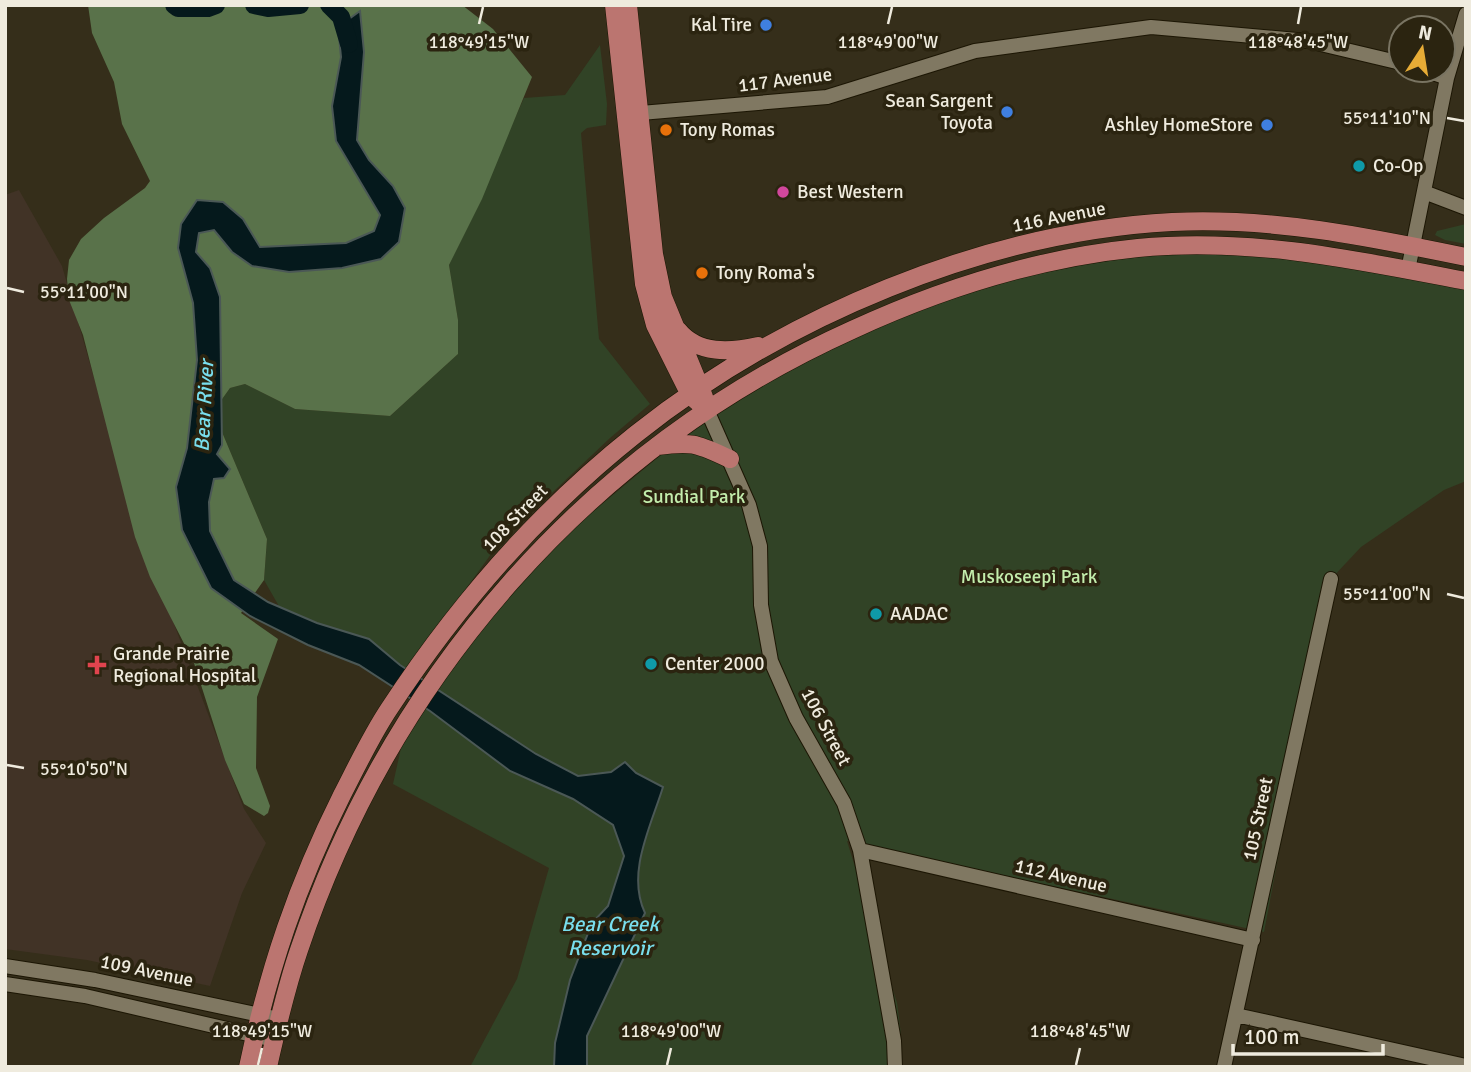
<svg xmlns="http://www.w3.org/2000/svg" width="1471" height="1072" font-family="Signika,sans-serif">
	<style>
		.medical { fill: #413326 }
		.green { fill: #314326 }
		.forest { fill: #59724a }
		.water { fill: #05191c; stroke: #4b5856; stroke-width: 2 }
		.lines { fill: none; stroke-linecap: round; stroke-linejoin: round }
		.river { stroke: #05191c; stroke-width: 18 }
		.minor-casing { stroke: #1c1604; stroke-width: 16 }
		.major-casing { stroke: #1c1604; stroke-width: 19 }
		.minor { stroke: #807862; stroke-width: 14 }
		.major { stroke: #bb7570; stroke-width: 18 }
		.ticks { fill: none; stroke: #efebde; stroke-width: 2.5 }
		.shop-dot { fill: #3f7fe0; stroke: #2b2410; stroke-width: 2.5 }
		.food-dot { fill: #e8710a; stroke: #2b2410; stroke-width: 2.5 }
		.culture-dot { fill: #0f9aa8; stroke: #2b2410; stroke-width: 2.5 }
		.hotel-dot { fill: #d1479c; stroke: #2b2410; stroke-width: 2.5 }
		.health-dot { fill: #e0444e; stroke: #2b2410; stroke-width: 2.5 }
		.labels { text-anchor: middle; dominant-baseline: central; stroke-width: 7; stroke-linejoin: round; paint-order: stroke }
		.poi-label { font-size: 19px; fill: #efebde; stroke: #2b2410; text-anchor: start }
		.street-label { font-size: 19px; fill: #efebde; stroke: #2b2410 }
		.park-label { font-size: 19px; fill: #c3edac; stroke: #2b2410 }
		.water-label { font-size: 21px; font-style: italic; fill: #79deed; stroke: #2b2410 }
		.ticks-label { font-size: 18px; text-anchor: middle; fill: #efebde; stroke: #2b2410; stroke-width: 7; stroke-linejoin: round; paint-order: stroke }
	</style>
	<rect width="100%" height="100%" fill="#352e1a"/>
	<path class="medical" d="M 19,190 L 62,266 L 135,521 L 244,809 L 266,843 L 242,893 L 210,986 L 87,960 L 5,949 L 5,195 Z"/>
	<path class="green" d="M 600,45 L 607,104 L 606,125 L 587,128 L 581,133 L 599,339 L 650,404 L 610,438 L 499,543 L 400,680 L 292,629 L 264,580 L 267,539 L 222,432 L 220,402 L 230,388 L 245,384 L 295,409 L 390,416 L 458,354 L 458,320 L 449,265 L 524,98 L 565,95 Z
		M 1466,224 L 1466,244 L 1445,240 L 1435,235 L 1437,231 Z
		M 1221,245 L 1466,283 L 1466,481 L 1444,490 L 1361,547 L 1331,579 L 1264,932 L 847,841 L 897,1003 L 901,1034 L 895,1067 L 470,1067 L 517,979 L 549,868 L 393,784 L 401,748 L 451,668 L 538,561 L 577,525 L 735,393 L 771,371 L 1024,268 Z"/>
	<path class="forest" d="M 88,5 L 462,5 L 493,29 L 532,77 L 482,199 L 449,265 L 458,320 L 458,354 L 390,416 L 295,409 L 245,384 L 230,388 L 220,402 L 222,432 L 267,539 L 264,580 L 241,613 L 278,639 L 257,697 L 256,768 L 270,806 L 268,813 L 264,816 L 244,804 L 225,760 L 194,663 L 150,577 L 135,537 L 83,335 L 69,300 L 67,279 L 69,260 L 81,239 L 104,218 L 145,188 L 150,181 L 122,124 L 114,82 L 92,33 Z"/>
	<path class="water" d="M 360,11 L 364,52 L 357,140 L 369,160 L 393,186 L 405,208 L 399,242 L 381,259 L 342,268 L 289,272 L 252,266 L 232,252 L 214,230 L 199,233 L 196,252 L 210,268 L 220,297 L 222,445 L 217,454 L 230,469 L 224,478 L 214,479 L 209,502 L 210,531 L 234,580 L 268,602 L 317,623 L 369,639 L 400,665 L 536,754 L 578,776 L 611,772 L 625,762 L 636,773 L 663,787 C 651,826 626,873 645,913 L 587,1036 L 587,1067 L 554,1067 L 555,1043 L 570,980 L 592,923 L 608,906 L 624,856 L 613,825 L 573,799 L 510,771 L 430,711 L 359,665 L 308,645 L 250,616 L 211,588 L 182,530 L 176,487 L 187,448 L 197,360 L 193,303 L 178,248 L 181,224 L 197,200 L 223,202 L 243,219 L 260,247 L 346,243 L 374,231 L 380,215 L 336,141 L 332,106 L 341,57 L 338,27 Z"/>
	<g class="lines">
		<path class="river" d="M 174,5 L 178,8 L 208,8 L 216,5
			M 254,5 L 268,8 L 300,5
			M 329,5 L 341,17 L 349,44"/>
		<defs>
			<path id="minor" d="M 1424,70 L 1447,78
				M 629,114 L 827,97 L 975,51 L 1151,27 L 1308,41 L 1401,63
				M 1424,192 L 1466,208
				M 1408,270 L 1447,78 L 1466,14
				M 707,410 L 749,505 L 760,546 L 761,605 L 771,661 L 796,718 L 844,803 L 860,850 L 894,1041 L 895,1067
				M 860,850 L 1253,940
				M 5,966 L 95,980 L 279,1019
				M 5,984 L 85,996 L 274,1040
				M 1236,1015 L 1466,1066
				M 1224,1067 L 1331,579"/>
			<path id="major" d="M 614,5 L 644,284 L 655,325 L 690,395 L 699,403
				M 628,5 L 654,254 L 663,297 L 704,397
				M 678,330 C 698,355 731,352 758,346
				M 657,446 C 694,441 697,444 730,459
				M 248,1067 C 269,968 297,885 342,795 C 357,766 371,736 389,709 C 457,605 539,511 636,434 C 783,317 984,232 1172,222 C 1272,217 1369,237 1466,257
				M 268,1067 C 277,1027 286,988 299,950 C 391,676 588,449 852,330 C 943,288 1038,258 1138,248 C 1249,237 1357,260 1466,281"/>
		</defs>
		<use href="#minor" class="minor-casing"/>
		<use href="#major" class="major-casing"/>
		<use href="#minor" class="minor"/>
		<use href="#major" class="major"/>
	</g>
	<path class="ticks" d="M 479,24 L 483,7M 888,24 L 892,7M 1298,24 L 1301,7M 1447,118 L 1464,121M 7,288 L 24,292M 1447,594 L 1464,598M 7,765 L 24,768M 258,1065 L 262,1048M 667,1065 L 671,1048M 1076,1065 L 1080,1048"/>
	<g class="shop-dot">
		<circle cx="766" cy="25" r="7"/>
		<circle cx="1007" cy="112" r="7"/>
		<circle cx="1267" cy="125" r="7"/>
	</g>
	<g class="food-dot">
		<circle cx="666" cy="130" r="7"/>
		<circle cx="702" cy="273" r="7"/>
	</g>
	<g class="culture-dot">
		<circle cx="1359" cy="166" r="7"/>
		<circle cx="876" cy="614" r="7"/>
		<circle cx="651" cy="664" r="7"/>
	</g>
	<circle class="hotel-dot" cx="783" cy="192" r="7"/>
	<path class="health-dot" d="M93.5 654.5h7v7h7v7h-7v7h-7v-7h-7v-7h7z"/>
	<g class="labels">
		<g class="poi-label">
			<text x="752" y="25" text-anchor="end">Kal Tire</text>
			<text x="993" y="101" text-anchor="end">Sean Sargent<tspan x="993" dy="22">Toyota</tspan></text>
			<text x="1253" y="125" text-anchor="end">Ashley HomeStore</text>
			<text x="680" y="130">Tony Romas</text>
			<text x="1373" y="166">Co-Op</text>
			<text x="797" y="192">Best Western</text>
			<text x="716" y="273">Tony Roma's</text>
			<text x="890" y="614">AADAC</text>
			<text x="113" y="654">Grande Prairie<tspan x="113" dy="22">Regional Hospital</tspan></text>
			<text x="665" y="664">Center 2000</text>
		</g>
		<g class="street-label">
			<text transform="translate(785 80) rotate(-7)">117 Avenue</text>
			<text transform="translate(1059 217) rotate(-11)">116 Avenue</text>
			<text transform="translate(515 518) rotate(-46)">108 Street</text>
			<text transform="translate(826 727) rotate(62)">106 Street</text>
			<text transform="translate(1258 819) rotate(-78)">105 Street</text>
			<text transform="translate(1061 876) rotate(13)">112 Avenue</text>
			<text transform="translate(147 971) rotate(12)">109 Avenue</text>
		</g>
		<g class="park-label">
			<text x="694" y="497">Sundial Park</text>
			<text x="1029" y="577">Muskoseepi Park</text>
		</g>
		<g class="water-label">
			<text transform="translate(204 406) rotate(-87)">Bear River</text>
			<text x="610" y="924">Bear Creek<tspan x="610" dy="24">Reservoir</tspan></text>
		</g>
	</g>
	<g class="ticks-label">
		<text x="479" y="48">118°49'15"W</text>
		<text x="888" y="48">118°49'00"W</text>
		<text x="1298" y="48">118°48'45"W</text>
		<text x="1387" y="124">55°11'10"N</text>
		<text x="84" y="298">55°11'00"N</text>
		<text x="1387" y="600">55°11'00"N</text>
		<text x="84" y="775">55°10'50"N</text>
		<text x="262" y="1037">118°49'15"W</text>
		<text x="671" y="1037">118°49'00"W</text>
		<text x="1080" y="1037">118°48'45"W</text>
	</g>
	<rect width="1471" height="1072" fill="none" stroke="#efebde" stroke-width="14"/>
	<g transform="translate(1422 49) rotate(12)"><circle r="33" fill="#2b2410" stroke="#797462" stroke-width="2"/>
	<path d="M0-5L12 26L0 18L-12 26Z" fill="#e7ac36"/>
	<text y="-10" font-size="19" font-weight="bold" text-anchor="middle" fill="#efebde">N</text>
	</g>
	<path d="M1233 1044v10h150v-10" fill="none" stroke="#efebde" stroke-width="3.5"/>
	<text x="1244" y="1044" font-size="21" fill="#efebde" stroke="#2b2410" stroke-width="5" paint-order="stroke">100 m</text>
</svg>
